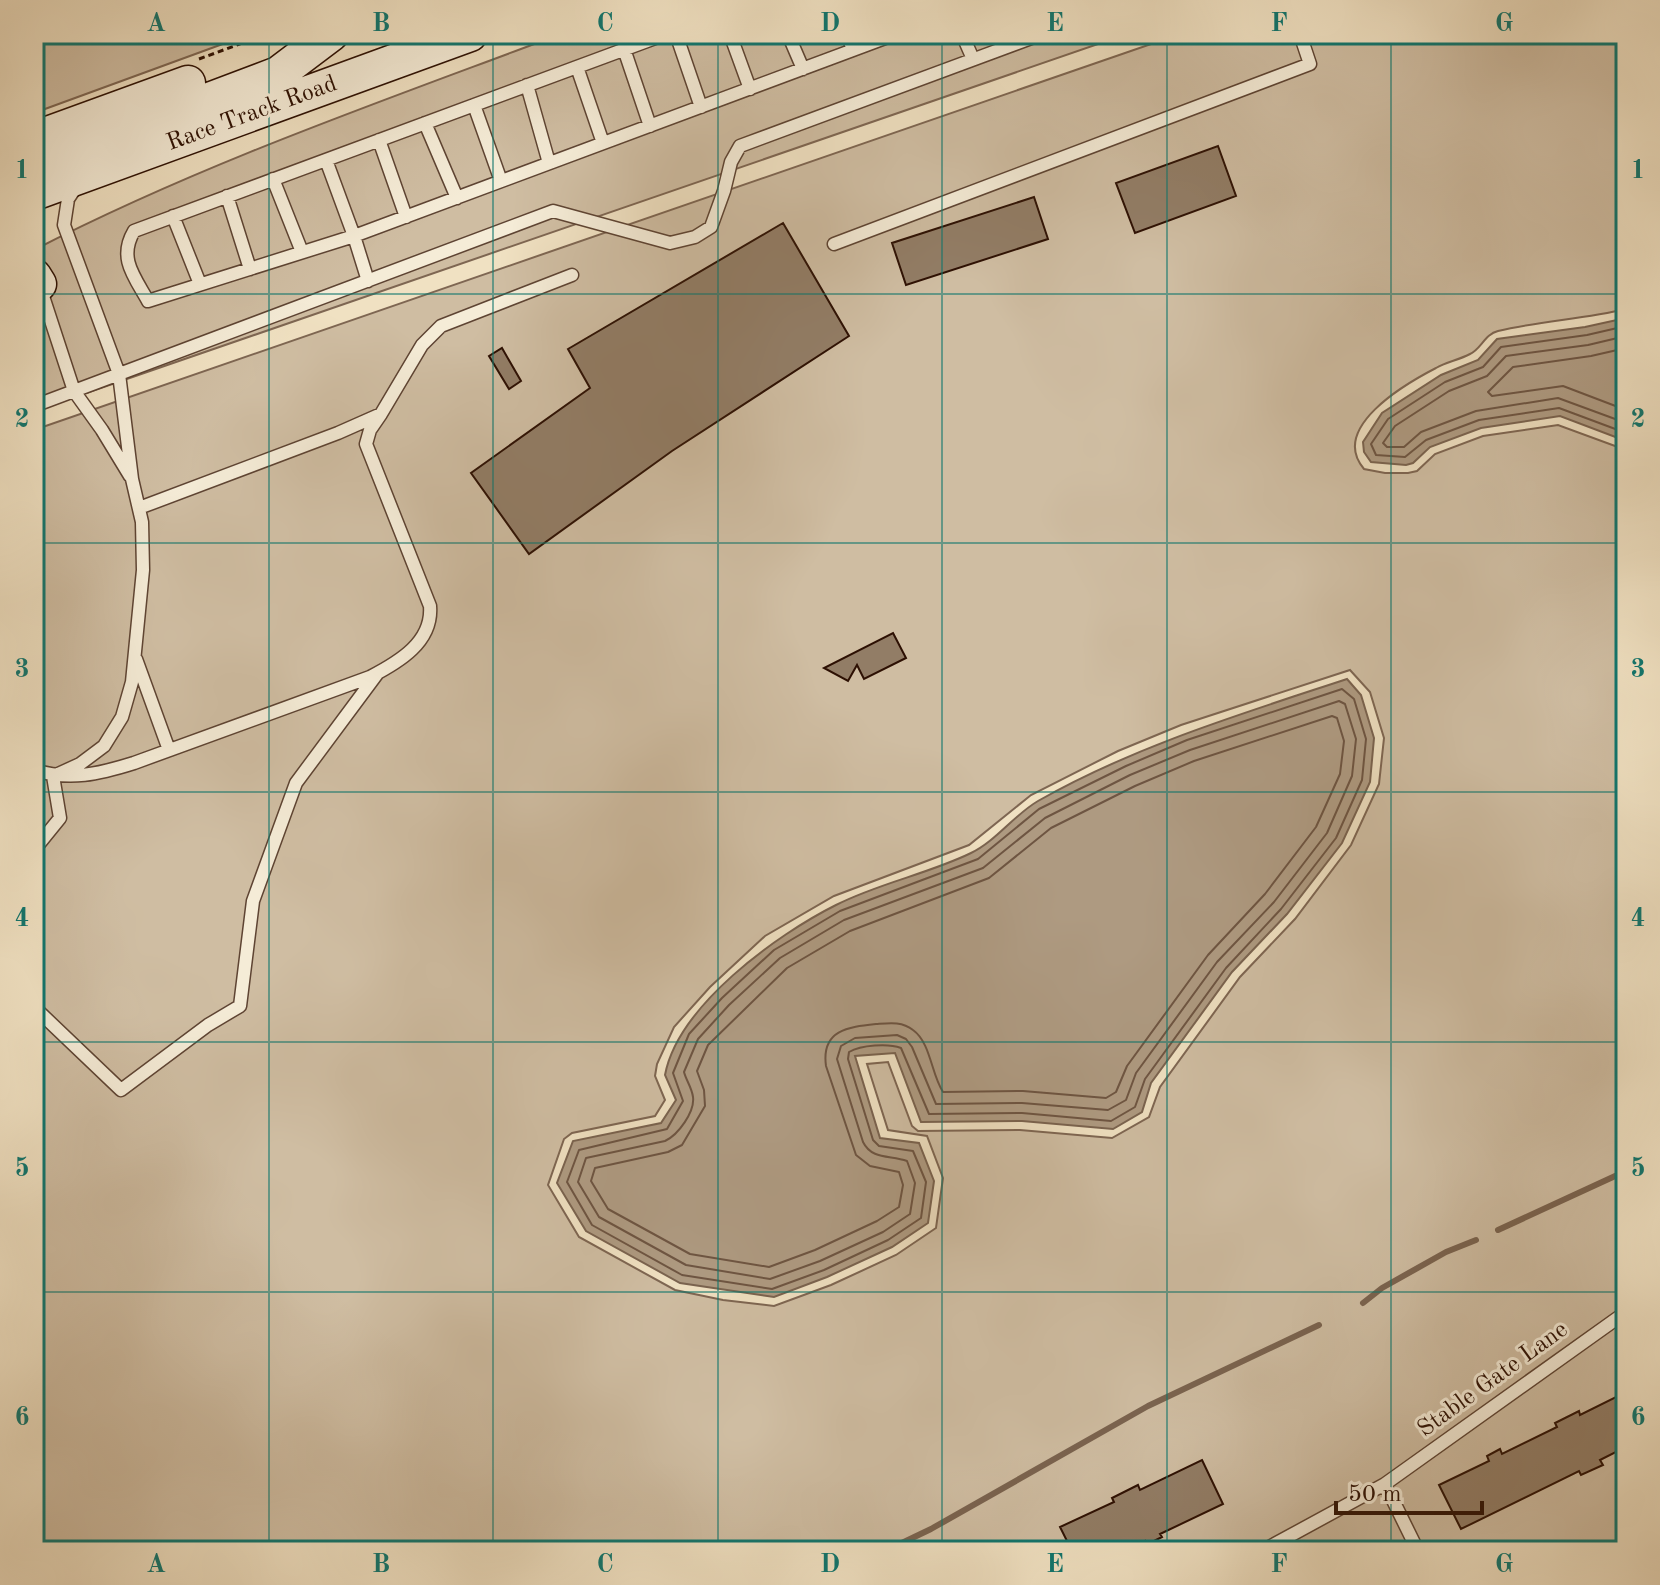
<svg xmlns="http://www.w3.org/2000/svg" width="1660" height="1585" font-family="'Old Standard TT',serif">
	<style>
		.green { fill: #cfbda2; stroke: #7e6652; stroke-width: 2; fill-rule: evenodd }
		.water { fill: #ae9a81; stroke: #7a634f; stroke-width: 2 }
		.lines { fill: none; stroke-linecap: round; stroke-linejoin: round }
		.shore { stroke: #6e5542; stroke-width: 2 }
		.stream { stroke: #7a634f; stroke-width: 6 }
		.building { fill: #927d66; stroke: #2d1003; stroke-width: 2 }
		.lane-casing { stroke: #5e4433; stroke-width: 15 }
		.secondary-casing { stroke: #2d1003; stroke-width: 37 }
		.path { stroke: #2d1003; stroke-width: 3; stroke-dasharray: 6 4; stroke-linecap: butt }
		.lane { stroke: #f5ecd7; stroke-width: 12 }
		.secondary { stroke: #f5ecd7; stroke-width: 34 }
		.grid { fill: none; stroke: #0f766e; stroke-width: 2; stroke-opacity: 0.55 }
		.labels { text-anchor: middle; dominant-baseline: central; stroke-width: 6; stroke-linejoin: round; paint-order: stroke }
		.street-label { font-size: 24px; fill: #2d1003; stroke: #f5ecd7 }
		.neatline { fill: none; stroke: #0f766e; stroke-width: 3 }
		.grid-label { font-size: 26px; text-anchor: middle; font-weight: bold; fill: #0f766e }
	</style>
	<rect width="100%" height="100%" fill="#f0e1c2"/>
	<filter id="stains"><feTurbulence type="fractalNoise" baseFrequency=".0025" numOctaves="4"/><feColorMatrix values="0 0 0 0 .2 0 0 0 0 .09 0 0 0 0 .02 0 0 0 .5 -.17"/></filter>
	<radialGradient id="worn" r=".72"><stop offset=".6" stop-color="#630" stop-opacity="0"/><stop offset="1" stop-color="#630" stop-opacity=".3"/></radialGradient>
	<path class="green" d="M 34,34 L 250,34 L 34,113 Z
		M 561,34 L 1127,34 L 34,411 L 34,298 L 53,287 L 34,256 L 34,250 C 203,163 383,101 561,34 Z
		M 1180,34 L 1626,34 L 1626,309 C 1584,319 1540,321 1498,331 C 1485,334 1481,349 1470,354 C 1459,360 1446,362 1436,368 C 1405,384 1329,428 1364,469 L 1385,473 L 1408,473 L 1417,471 L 1435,454 L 1483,436 L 1558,425 L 1626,450 L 1626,1551 L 34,1551 L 34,430 ZM 1350,670 L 1370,692 L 1384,738 L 1379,784 L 1351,845 L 1295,919 L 1240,977 L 1160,1087 L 1149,1117 L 1112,1138 L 1020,1130 L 918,1131 L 912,1126 L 888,1062 L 867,1064 L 888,1130 L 927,1136 L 943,1178 L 936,1228 L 896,1255 L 831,1285 L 774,1306 L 723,1300 L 675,1290 L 579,1237 L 548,1185 L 564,1139 L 572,1133 L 655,1116 L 665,1100 L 655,1076 L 657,1064 L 674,1027 L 710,987 L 765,936 L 834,896 L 969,845 L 1031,795 L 1118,751 L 1181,725 Z"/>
	<path class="water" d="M 1626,318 L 1626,441 L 1560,416 L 1481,428 L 1430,447 L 1413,463 L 1406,465 L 1371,462 L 1364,452 L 1363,442 L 1382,413 L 1441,375 L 1478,360 L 1497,339 L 1585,327 Z
		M 1347,679 L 1361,695 L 1374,738 L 1370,782 L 1342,843 L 1287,914 L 1232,972 L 1151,1083 L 1142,1112 L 1113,1129 L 1022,1121 L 921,1122 L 895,1053 L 855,1056 L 880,1138 L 919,1143 L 934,1181 L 928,1223 L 892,1247 L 827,1277 L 774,1297 L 680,1283 L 586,1231 L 557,1183 L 573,1141 L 661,1123 L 676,1100 L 665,1075 C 678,1006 776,935 836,905 C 879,883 928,874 971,853 C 996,841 1014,815 1038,801 C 1135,746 1241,714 1347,679 Z"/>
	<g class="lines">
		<path class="shore" d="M 1626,326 L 1587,335 L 1501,347 L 1483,367 L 1445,382 L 1388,419 L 1371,444 L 1376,455 L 1405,457 L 1426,440 L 1479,420 L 1559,408 L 1626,433
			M 1626,336 L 1588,345 L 1506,356 L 1487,376 L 1449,391 L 1395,426 L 1383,443 L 1387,447 L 1404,447 L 1421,432 L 1476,411 L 1558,398 L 1626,423
			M 1626,348 L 1591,356 L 1513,367 L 1488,392 L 1492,396 L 1563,386 L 1626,410
			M 1342,689 L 1354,699 L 1366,739 L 1362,780 L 1336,838 L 1281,909 L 1226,968 L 1145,1079 L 1135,1107 L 1111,1121 L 1022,1113 L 929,1114 L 901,1048 C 888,1043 861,1045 849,1052 L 848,1059 L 873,1140 L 879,1146 L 913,1151 L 926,1182 L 921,1218 L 888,1240 L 824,1270 L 772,1289 L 682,1275 L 592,1225 L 567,1182 L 579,1150 L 667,1129 L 683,1101 L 673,1073 L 689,1034 L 722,998 L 774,950 L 840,911 L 978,859 L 1039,809 L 1126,766 L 1187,740 Z
			M 1339,701 L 1345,704 L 1356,739 L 1352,776 L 1327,833 L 1274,902 L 1217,962 L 1136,1073 L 1126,1100 L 1108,1110 L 1022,1103 L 936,1104 L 912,1047 L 906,1039 L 897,1035 L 855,1038 L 841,1046 L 837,1059 L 863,1142 C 872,1160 890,1155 907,1161 L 915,1183 L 910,1214 L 883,1232 L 820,1261 L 770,1279 L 686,1265 L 599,1217 L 578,1182 L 586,1158 L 665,1141 C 678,1135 695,1112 693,1097 C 692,1088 686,1080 684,1072 L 698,1039 L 729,1005 L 780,958 L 844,920 L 983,868 L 1045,818 L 1130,775 L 1190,750 Z
			M 1332,716 L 1337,718 L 1344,741 L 1340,774 L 1316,827 L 1265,894 L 1208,955 L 1127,1066 L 1116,1092 L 1106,1098 L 1023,1091 L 943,1092 C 931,1074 931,1043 913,1030 C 902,1021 889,1023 876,1024 C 848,1027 821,1030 826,1066 L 856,1155 L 870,1166 L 899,1172 L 903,1185 L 899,1207 L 877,1221 L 815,1250 L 769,1267 L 690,1254 L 608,1209 L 591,1181 L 595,1168 L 668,1152 L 682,1145 L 705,1106 L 704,1090 L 697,1071 L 708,1045 L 787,968 L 850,931 L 989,878 L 1051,828 L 1135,786 L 1194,761 Z"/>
		<path class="stream" d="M 1498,1230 L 1626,1171
			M 1363,1303 L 1382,1288 L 1446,1252 L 1476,1240
			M 885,1551 L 931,1529 L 1148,1406 L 1319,1325"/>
	</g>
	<path class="building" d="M 1218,146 L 1236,196 L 1135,233 L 1116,183 Z
		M 1034,197 L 1048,239 L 906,285 L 892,243 Z
		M 783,223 L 849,336 L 672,451 L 529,554 L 471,473 L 590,388 L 568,349 Z
		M 502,348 L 521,381 L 509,389 L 489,356 Z
		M 893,633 L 906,658 L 864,679 L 857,665 L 848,681 L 824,668 Z
		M 1626,1392 L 1626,1447 L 1600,1460 L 1603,1465 L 1581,1475 L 1579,1471 L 1461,1529 L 1439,1485 L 1489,1461 L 1487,1456 L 1500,1449 L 1502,1454 L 1557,1427 L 1555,1423 L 1579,1411 L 1580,1415 Z
		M 1202,1460 L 1223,1504 L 1160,1534 L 1162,1537 L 1146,1545 L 1145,1541 L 1124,1551 L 1072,1551 L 1060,1527 L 1114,1502 L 1112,1498 L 1138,1485 L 1140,1490 Z"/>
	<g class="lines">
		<defs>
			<path id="lane" d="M 676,34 L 701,107
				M 730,34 L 750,89
				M 788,34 L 803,69
				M 847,34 L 853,50
				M 962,34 L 973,59
				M 624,49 L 650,126
				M 577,67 L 603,143
				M 527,85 L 549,163
				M 474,105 L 501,181
				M 425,123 L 457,198
				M 379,140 L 406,217
				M 326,160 L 354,236 L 896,34
				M 273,179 L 302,252
				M 227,196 L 250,269
				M 173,216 L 200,284
				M 834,244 L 1310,64 L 1300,34
				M 368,281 L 354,236 L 148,301 C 134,276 118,258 134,231 L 666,34
				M 39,284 L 74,391 L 102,430 L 130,476
				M 34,406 L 553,211 L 670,243 L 695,237 L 711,227 L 724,191 L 731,162 L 740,146 L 1042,34
				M 139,508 L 338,433 L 381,414 L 422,345 L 441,326 L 572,275
				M 136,659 L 169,750
				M 34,770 C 70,781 99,774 134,763 L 370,677 C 399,662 433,642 430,606 L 366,444 L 370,430 L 381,414
				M 56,775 L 80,764 L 104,746 L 122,717 L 132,682 L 143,570 L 142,522 L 132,479 L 119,374 L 64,225 L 68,199 L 76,187
				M 34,850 L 60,818 L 53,776
				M 34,1007 L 121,1090 L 208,1025 L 240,1006 L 253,901 L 296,783 L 377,674
				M 1262,1551 L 1385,1484
				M 1418,1551 L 1385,1484 L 1626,1312"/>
			<path id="secondary" d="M 34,139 L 188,83
				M 34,172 L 66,154 L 278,74 L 331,34
				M 34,193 L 470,34
				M 34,276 L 39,284"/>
		</defs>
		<use href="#lane" class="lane-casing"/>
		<use href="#secondary" class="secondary-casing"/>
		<path class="path" d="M 496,43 L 522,34
			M 199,59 L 267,34"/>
		<use href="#lane" class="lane"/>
		<use href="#secondary" class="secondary"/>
	</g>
	<path class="grid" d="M 269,34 L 269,1551M 493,34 L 493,1551M 718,34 L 718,1551M 942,34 L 942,1551M 1167,34 L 1167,1551M 1391,34 L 1391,1551M 34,294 L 1626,294M 34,543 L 1626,543M 34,792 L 1626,792M 34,1042 L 1626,1042M 34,1292 L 1626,1292"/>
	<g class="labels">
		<g class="street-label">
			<text transform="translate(252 114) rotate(-20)">Race Track Road</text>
			<text transform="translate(1493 1380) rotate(-36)">Stable Gate Lane</text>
		</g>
	</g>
	<rect width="1660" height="1585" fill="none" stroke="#f0e1c2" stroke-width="88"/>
	<path d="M1336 1501v12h146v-12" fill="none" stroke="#2d1003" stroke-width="4"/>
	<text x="1348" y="1501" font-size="24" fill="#2d1003" stroke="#f5ecd7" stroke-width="6" paint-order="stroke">50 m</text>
	<rect x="44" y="44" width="1572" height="1497" class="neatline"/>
	<g class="grid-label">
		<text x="156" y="31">A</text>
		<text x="381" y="31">B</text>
		<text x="605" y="31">C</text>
		<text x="830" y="31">D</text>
		<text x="1055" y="31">E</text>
		<text x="1279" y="31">F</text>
		<text x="1504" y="31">G</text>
		<text x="22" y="178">1</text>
		<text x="1638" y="178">1</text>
		<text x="22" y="427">2</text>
		<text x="1638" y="427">2</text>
		<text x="22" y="677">3</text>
		<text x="1638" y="677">3</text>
		<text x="22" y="926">4</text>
		<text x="1638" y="926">4</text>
		<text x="22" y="1176">5</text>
		<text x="1638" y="1176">5</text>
		<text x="22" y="1425">6</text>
		<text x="1638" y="1425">6</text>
		<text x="156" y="1572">A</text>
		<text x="381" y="1572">B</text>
		<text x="605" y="1572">C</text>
		<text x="830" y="1572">D</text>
		<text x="1055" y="1572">E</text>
		<text x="1279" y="1572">F</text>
		<text x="1504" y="1572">G</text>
	</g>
	<rect width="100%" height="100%" filter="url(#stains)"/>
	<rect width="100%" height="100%" fill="url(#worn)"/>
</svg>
